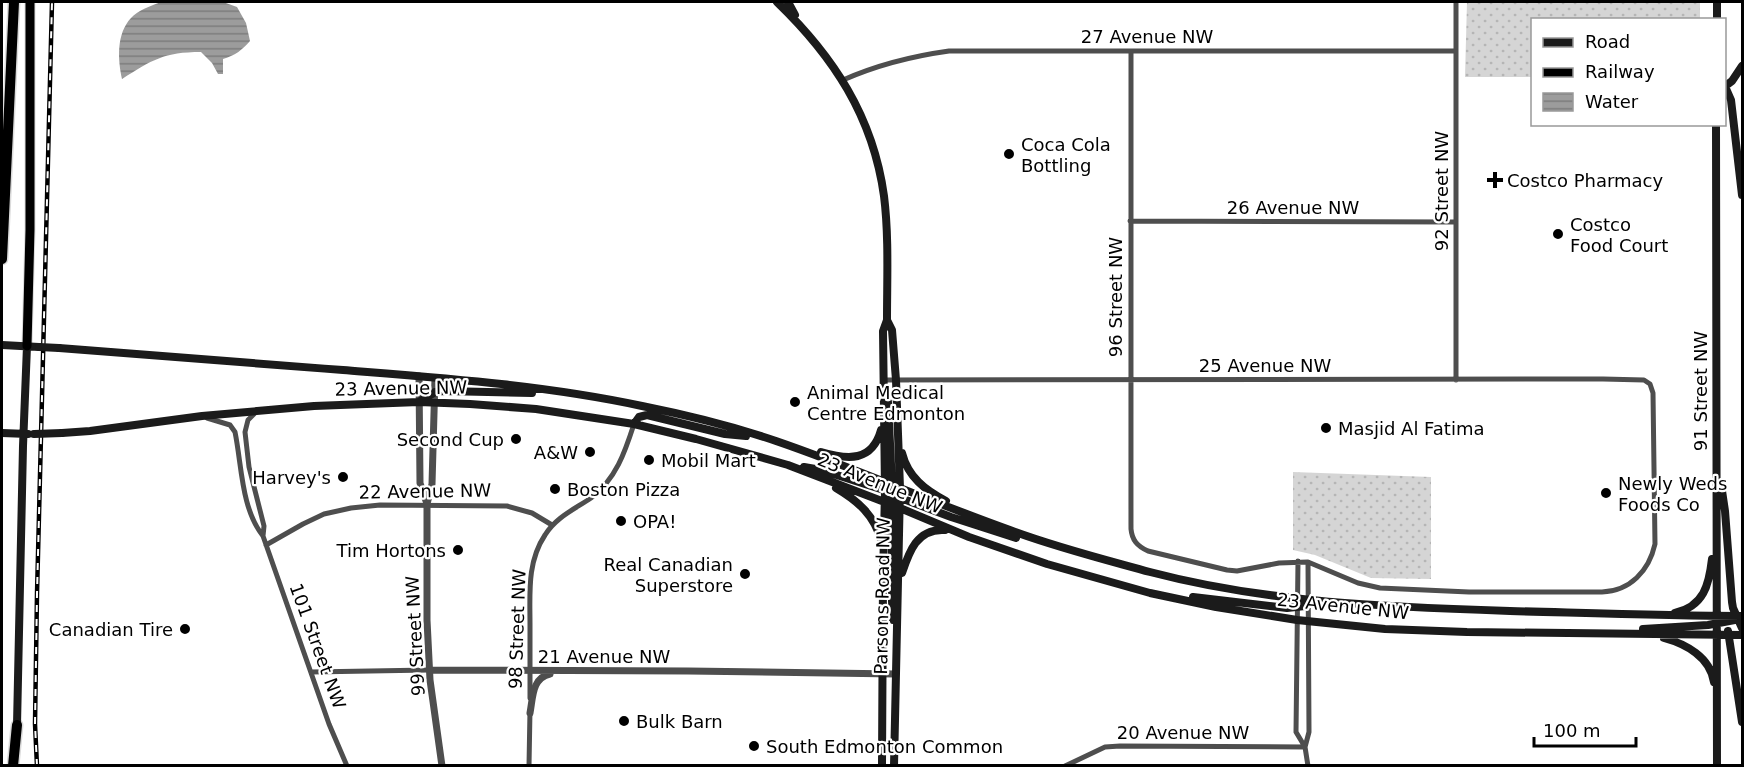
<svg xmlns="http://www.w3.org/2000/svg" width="1744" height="767" font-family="'DejaVu Sans',sans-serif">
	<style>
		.grass { fill: url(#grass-dots) }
		.water { fill: url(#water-rules) }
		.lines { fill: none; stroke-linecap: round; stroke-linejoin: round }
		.trunk-casing { stroke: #dbdbdb; stroke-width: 11 }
		.motorway-casing { stroke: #dbdbdb; stroke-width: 13 }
		.minor { stroke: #4e4e4e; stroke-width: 5 }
		.tertiary { stroke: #4e4e4e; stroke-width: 7 }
		.secondary { stroke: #1b1b1b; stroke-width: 8 }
		.trunk { stroke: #000; stroke-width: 9 }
		.motorway { stroke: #000; stroke-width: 10 }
		.rail-casing { stroke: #000; stroke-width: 4.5 }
		.rail { stroke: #fff; stroke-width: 2; stroke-dasharray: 7; stroke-linecap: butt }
		.secondary-bridge { stroke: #1b1b1b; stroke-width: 8 }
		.poi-dot { fill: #000; stroke: #fff; stroke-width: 2 }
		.labels { text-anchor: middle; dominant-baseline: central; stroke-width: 4.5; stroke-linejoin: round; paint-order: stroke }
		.street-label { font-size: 18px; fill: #000; stroke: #fff }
		.poi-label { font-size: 18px; fill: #000; stroke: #fff; text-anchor: start }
	</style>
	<defs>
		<pattern id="grass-dots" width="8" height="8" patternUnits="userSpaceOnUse" patternTransform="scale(1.5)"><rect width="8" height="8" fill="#d5d5d5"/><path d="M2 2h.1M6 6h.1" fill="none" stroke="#b5b5b5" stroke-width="1.8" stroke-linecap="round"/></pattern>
		<pattern id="water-rules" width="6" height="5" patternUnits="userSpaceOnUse" patternTransform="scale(1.5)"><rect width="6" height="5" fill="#9c9c9c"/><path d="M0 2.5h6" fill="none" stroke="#7d7d7d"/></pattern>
	</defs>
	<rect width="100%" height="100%" fill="#fff"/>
	<path class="grass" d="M 1467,2 L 1700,2 L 1700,19 L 1532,20 L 1532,77 L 1465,77 Z
		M 1293,472 L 1431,477 L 1431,579 L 1371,578 L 1315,555 L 1293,550 Z"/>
	<path class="water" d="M 161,2 L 223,2 L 237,7 L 246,23 L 250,41 C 242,50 236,55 223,59 L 223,74 L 218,74 L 212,63 L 201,52 C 164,52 152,60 122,79 C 118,60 116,34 131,18 C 138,10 151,6 161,2 Z"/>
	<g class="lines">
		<defs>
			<path id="trunk" d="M 27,346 L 30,230 L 30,2"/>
			<path id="motorway" d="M 2,259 L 14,2
				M 13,766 L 17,725"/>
		</defs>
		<use href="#trunk" class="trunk-casing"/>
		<use href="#motorway" class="motorway-casing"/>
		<path class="minor" d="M 843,80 C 877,65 913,56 949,51 L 1456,51
			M 1130,221 L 1456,222
			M 884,380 C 1123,380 1363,380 1603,379 L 1644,380 L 1650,384 L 1653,393 L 1655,544 C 1649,571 1630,591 1602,592 L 1469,592 L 1380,588 L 1358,583 L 1308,562 L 1279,563 L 1237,571 L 1227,570 L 1148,551 C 1137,546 1132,540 1131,529 C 1130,370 1131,211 1131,51
			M 1456,380 L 1456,2
			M 256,412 L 248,420 L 245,432 L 249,467 L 264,526 L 263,536
			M 207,418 L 230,425 L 235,432 C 242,466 241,508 263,536 L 329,724 L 347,766
			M 266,545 L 303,524 L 324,514 L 351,508 L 380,505 L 507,506 L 532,513 L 552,525
			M 1298,561 L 1296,732 L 1305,747 L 1308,766
			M 311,672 L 429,670
			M 530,698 C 530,673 530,649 530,624 C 530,593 527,562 545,535 C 556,517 575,509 591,498 C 616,479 625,452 634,424
			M 1305,747 L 1309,732 L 1308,562
			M 529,766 L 530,710
			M 1065,766 L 1105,747 L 1120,746 L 1305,747"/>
		<path class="tertiary" d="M 419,376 L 420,483 L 427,504
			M 435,378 L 432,484 L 427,504 L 427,620 L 430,680 L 442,766
			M 429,670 L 688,671 L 896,674
			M 530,713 C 533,697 532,678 550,674"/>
		<path class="secondary" d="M 777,2 C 833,56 873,116 884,196 C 889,236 887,279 887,320 L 883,331 L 885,491 L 883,577 L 882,766
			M 788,2 L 795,15
			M 1717,20 L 1717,2
			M 1724,84 L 1731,100 L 1742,195
			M 1724,87 L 1732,81 L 1742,66
			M 1716,124 L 1717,766
			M 887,320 L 892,330 L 896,380 L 900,488 L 894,766
			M 2,345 L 39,347
			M 59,348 C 153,355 248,363 343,370 C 443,378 544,385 642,406 C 687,415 732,426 776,441 C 855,468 931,502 1010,530 C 1055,547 1103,559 1150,572 C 1268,603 1388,607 1510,611 C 1587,613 1665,616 1742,616
			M 419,402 L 435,392 L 443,391 L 532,393
			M 888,402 L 892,485 L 897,502
			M 634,424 L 639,417 L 647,415 L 725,434 L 746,436
			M 2,433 L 28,434
			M 62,433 L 90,431 L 202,416 L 314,406 L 419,402 L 470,404 L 536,409 L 634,424 L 696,439 L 788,465 L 900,508 L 969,537 L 1047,564 L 1150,593 L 1216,607 L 1297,620 L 1385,629 L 1467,632 L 1742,635
			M 821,452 C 848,460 872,462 881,430
			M 902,453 C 908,477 925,490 946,501
			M 804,467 L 821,470 L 890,492
			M 1721,484 L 1725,511 L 1732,602 L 1733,608 L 1742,628
			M 836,488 C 858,501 874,515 881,540
			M 892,501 L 892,601 L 893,620
			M 884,503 L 892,499 L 906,500 L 951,517 L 1016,538
			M 902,573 C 909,552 917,528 945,530
			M 1193,597 L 1287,608 L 1305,606 L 1310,601
			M 1675,613 C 1704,606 1709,585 1712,559
			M 1643,629 L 1708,625 L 1740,619
			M 1728,631 L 1742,722
			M 1664,638 C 1686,644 1710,657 1714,682
			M 17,725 L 23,446 L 27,346"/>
		<use href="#trunk" class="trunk"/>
		<use href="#motorway" class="motorway"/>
		<defs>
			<path id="rail" d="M 37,766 L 35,724 L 37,594 L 52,2"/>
		</defs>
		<use href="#rail" class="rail-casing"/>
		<use href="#rail" class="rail"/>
		<path class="secondary-bridge" d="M 39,347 L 59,348
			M 34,434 L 62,433"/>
	</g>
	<g class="poi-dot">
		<circle cx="1009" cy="154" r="6"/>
		<path d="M1492 171h6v6h6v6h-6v6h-6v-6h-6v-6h6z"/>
		<circle cx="1558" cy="234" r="6"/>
		<circle cx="795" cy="402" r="6"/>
		<circle cx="1326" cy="428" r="6"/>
		<circle cx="516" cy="439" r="6"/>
		<circle cx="590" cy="452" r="6"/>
		<circle cx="649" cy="460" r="6"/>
		<circle cx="343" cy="477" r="6"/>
		<circle cx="555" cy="489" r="6"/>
		<circle cx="1606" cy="493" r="6"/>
		<circle cx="621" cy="521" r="6"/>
		<circle cx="458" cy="550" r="6"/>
		<circle cx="745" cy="574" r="6"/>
		<circle cx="185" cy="629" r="6"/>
		<circle cx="624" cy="721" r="6"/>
		<circle cx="754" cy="746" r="6"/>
	</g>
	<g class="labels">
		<g class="street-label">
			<text x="1147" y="36">27 Avenue NW</text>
			<text transform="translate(1441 191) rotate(-90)">92 Street NW</text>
			<text x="1293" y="207">26 Avenue NW</text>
			<text transform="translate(1115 297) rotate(-90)">96 Street NW</text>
			<text x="1265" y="365">25 Avenue NW</text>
			<text transform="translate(401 388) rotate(-1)">23 Avenue NW</text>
			<text transform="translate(1700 391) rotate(-90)">91 Street NW</text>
			<text transform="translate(880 483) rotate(22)">23 Avenue NW</text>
			<text transform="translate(425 491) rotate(-1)">22 Avenue NW</text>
			<text transform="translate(882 596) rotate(-89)">Parsons Road NW</text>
			<text transform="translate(1343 606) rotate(6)">23 Avenue NW</text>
			<text transform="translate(517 629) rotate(-88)">98 Street NW</text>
			<text transform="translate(415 636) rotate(-93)">99 Street NW</text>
			<text transform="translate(318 646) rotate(70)">101 Street NW</text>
			<text x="604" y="656">21 Avenue NW</text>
			<text x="1183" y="732">20 Avenue NW</text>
		</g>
		<g class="poi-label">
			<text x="1021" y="144">Coca Cola<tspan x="1021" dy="21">Bottling</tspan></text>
			<text x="1507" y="180">Costco Pharmacy</text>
			<text x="1570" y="224">Costco<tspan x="1570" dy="21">Food Court</tspan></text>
			<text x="807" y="392">Animal Medical<tspan x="807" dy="21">Centre Edmonton</tspan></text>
			<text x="1338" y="428">Masjid Al Fatima</text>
			<text x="504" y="439" text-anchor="end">Second Cup</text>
			<text x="578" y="452" text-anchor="end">A&amp;W</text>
			<text x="661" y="460">Mobil Mart</text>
			<text x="331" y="477" text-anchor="end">Harvey's</text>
			<text x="1618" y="483">Newly Weds<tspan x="1618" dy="21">Foods Co</tspan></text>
			<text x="567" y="489">Boston Pizza</text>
			<text x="633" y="521">OPA!</text>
			<text x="446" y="550" text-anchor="end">Tim Hortons</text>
			<text x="733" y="564" text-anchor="end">Real Canadian<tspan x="733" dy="21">Superstore</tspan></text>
			<text x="173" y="629" text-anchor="end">Canadian Tire</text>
			<text x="636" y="721">Bulk Barn</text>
			<text x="766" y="746">South Edmonton Common</text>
		</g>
	</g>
	<rect width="1744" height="767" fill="none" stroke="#000000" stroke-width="6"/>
	<rect x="1531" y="18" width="195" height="108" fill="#ffffff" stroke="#999999" stroke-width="1.5"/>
	<rect x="1543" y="38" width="30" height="9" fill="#1b1b1b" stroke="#999999" stroke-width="1.5"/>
	<text x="1585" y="48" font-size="18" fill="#000000">Road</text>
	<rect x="1543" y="68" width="30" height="9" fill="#000000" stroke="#999999" stroke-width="1.5"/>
	<text x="1585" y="78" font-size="18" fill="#000000">Railway</text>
	<rect x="1543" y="93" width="30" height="18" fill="url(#water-rules)" stroke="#999999" stroke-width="1.5"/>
	<text x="1585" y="108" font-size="18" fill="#000000">Water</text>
	<path d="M1534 737v9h102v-9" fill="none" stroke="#000000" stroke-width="3"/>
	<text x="1543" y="737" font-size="18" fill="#000000" stroke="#ffffff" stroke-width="4.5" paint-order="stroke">100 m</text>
</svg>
